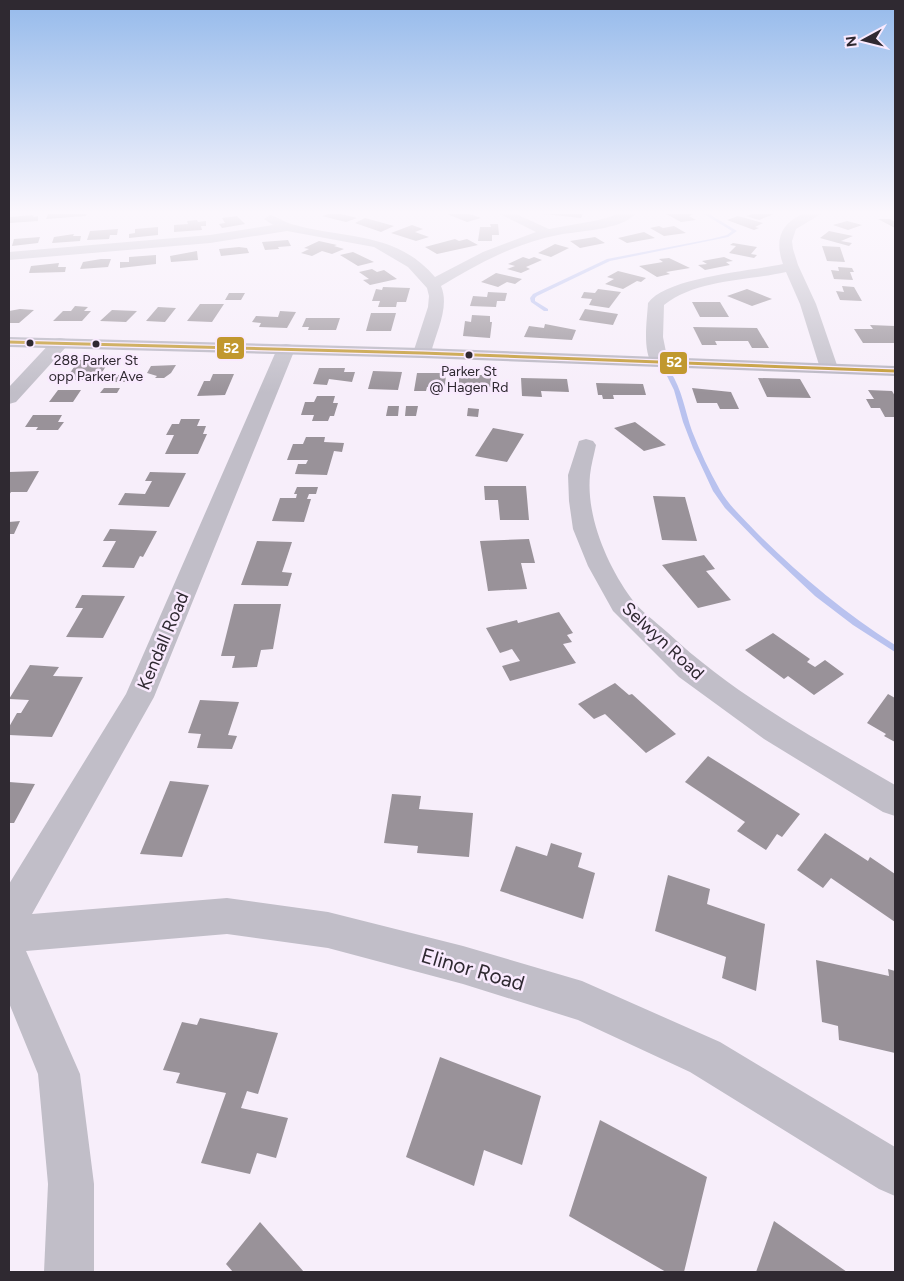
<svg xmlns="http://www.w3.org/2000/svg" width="904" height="1281" font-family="Figtree,sans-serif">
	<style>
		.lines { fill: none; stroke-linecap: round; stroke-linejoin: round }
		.stream { fill: #b9c2ef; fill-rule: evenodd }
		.building { fill: #999299 }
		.street { fill: #c1bec8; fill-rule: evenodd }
		.secondary { fill: #b7b4c0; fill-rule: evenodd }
		.bus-1-casing { stroke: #f9eafe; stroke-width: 5.5 }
		.bus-1 { stroke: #c1982e; stroke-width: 3 }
		.bus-dot { fill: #2f2931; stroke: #f9eafe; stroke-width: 2 }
		.labels { text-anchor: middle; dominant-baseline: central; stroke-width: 5; stroke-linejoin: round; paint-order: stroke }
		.far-bus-label { font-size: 14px; fill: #2f2931; stroke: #f9eafe }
		.street-label { font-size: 18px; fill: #2f2931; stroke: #f9eafe }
		.near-street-label { font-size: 21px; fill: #2f2931; stroke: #f9eafe }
		.line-badge { stroke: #f9eafe; stroke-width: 2 }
		.badge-label { font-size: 14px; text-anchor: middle; font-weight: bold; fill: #fff }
	</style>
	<rect width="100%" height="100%" fill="#f7eefa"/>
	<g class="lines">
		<path class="stream" d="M704 214H709L737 231 728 237 610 261 537 296 535 298V301L548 309V311H544L531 302 530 298 533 294 607 259 711 239 727 235 732 231Z
			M666 371H670C682 389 685 411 692 431 700 451 709 471 720 490 729 506 744 519 757 533 799 575 845 613 895 645V652L853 625 815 596 763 547 725 508 713 491 693 448 683 422 674 390 665 372Z"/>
	</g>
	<path class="building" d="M48 214H87L86 216 46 219Z
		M328 214H342L357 218 346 222 322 216Z
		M447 214H470L481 218 467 222Z
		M543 214H583L581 218Z
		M666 214H694L689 216 696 220 681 222Z
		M752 214H774L759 220 746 216Z
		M34 215 33 217 38 216V221L9 223V217Z
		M237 216 245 224 222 228 219 224 225 223 222 218Z
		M738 216 763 223 755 227 759 228 754 230 727 220Z
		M365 218 394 226 381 232 355 223Z
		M878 219H890L895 222V228Z
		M197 220 198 222 206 221V226H201L202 230 174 232V225L188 224 187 221Z
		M847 221 862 225 848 230 833 225Z
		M490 224H498L499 235H492V241H478L480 227H491Z
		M412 225 423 229 415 232 429 237 416 241 391 233Z
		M659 226 663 228 674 226 686 233 664 236 650 228Z
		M158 227V235L129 238V234L135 233V229Z
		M118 229 117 235H110L109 239 87 240 90 231Z
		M829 231 853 236 841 241 852 243 849 246 820 238Z
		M644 232 655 238 627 243 618 238Z
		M74 234 73 236H81L80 241 52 243 54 237Z
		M40 237 38 243 12 246 14 239Z
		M595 237 605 243 580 248 570 241Z
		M455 239 459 241 467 239 478 245 437 254 425 247Z
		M288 240 291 246 278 247 279 249 265 250 262 242Z
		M319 241 337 245 334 246 344 249 332 254 322 251 312 256 301 253 309 249 304 248Z
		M733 243 757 247 751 254 757 255 754 258 729 253 736 246 730 245Z
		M555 244 569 248 551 257 538 253Z
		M822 246 840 247 845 262 827 261Z
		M239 247 247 248 249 253 221 256 219 249Z
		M197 251 198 260 171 262 170 256Z
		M353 252 374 262 358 266 340 255Z
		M156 255V264L120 268V262H129V257Z
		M523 257 529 259 534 257 542 260 526 267 530 269 521 273 507 269 515 266 508 264Z
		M724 257 733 261 726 262 730 265 705 270 698 265 707 264 702 261Z
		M669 258 690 268 666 272 670 274 657 277 639 266 663 262 659 259Z
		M101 259H111L108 267 80 269 83 262Z
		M59 263 58 267H66L65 272 29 273 31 266Z
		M838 267 852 268 854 272H850L853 280 834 279 831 270 839 271Z
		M372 269 377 272 384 270 397 279 370 285 363 280 369 279 359 272Z
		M618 271 646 278 641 282 637 281 623 289 605 284 614 279 607 277Z
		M496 273 522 279 515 284 507 282 498 287 481 282Z
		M842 286 854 287 862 301 840 300 836 291 844 292Z
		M383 287 410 288 406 302H397L396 307H378L380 301H372L376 289 382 290Z
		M598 289 621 292 609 308 589 305 592 299 581 298 584 292 595 293Z
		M747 289 772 299 752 306 727 296Z
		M488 292 507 293 505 301H497L496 307 470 306 473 296 487 297Z
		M229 293H245L241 300H225Z
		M692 302H720L729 317H700Z
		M200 304H224L212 322 187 321Z
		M75 306 88 307 84 311H91L82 321H53L63 311H71Z
		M158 307 176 308 165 322 146 321Z
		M20 309 34 310 19 323H9V311Z
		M585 309 618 314 613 325 579 320Z
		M112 310 137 311 126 322 100 321Z
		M280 311 296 312 287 328 259 327 261 323 252 322 256 316 278 317Z
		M371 313H396L391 331H366Z
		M472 315 490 316V322H492L490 338 463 336 465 321 471 322Z
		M306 318H340L336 330H308L309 327H302Z
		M545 324 576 330 572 340 524 337 529 326 544 328Z
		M870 325 895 326V343H863L854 329H873Z
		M693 327 757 328 769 348H752L748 341H715L717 345H702Z
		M79 360H110L97 380H65Z
		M176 365 171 373 164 378H155L157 376 147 373 151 366Z
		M319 368H345L344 372H355L352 382 329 379 327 385 313 384Z
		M373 371 402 372 398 390 368 389Z
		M417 373H446L445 387H427L426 391H414Z
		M213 374H234L225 395 197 396 204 381H210Z
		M112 375H132L128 382H107Z
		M459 375H491V387L459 385Z
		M521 378 567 379 569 392 541 391 542 397 522 396Z
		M758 378 800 379 811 398 767 397Z
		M596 383 643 384 646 395H613L614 399H603L602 395H598Z
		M104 388H120L117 393H100Z
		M692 388 731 392 739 409H720L717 403H697Z
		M58 390H81L73 402H49Z
		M868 390 892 391 895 396V417H885L880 408H871L866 399H874Z
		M317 396H335L333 403H338L334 416H330L328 421H312L314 415H301L305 402H314Z
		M388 406H399L398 416H386Z
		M406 406H418L416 416H405Z
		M468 408 479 409 478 417 467 416Z
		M33 415H62L58 422H64L58 430H36L38 427H25Z
		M181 419H200L197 426H206L203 434H207L198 454H165L174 435H166L172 424H179Z
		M635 422 666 445 644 451 614 428Z
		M493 428 524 434 507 462 475 456Z
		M306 437H325L324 442 344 443 342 452 334 451 327 475 295 474 298 464H306L308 460H287L293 444H303Z
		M39 471 27 492H11L9 495V472Z
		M150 472 186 473 169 507 118 505 125 493 145 494 152 481H145Z
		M484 486H526L529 520H500L498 500H485Z
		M297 487H318L316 494H309L307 499H311L304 522 272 521 280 498H296L297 494H294Z
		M653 496 685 497 697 541 662 540Z
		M20 521 14 534H9V522Z
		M110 529 157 531 143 557 140 556 134 568 102 567 116 541H103Z
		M529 539 535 563H521L527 589 488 591 480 541Z
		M257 541 292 542 282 572 292 573 288 586 241 585Z
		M704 555 715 569 706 571 731 600 698 608 662 565Z
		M82 595 125 596 103 638 66 637 83 608H75Z
		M234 604H281L273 649 261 650 257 667 232 668 235 656H221Z
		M559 612 573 633 567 635 572 642 563 644 576 663 510 681 502 666 520 661 512 649 500 653 486 628 517 620 518 623Z
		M773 633 810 659 807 662 815 667 825 660 844 674 814 695 788 676 784 679 745 650Z
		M30 665 59 667 53 676 83 677 52 737 9 735V727L17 713H21L29 700 9 699Z
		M615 683 629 695 632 694 676 734 646 753 605 714 594 719 578 704Z
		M888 694 895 698V742L884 736 886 734 867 723Z
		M200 700 239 702 228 735 237 736 232 749 197 748 201 734 188 733Z
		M708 756 800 814 782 837 777 834 766 850 737 831 745 822 685 782Z
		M170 781 209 785 182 857 140 854Z
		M9 782 35 784 14 823H9Z
		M392 794 421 796 419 809 473 813 469 857 417 853 418 846 384 843Z
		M825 833 868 861 870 857 895 874V922L831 878 823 888 797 870Z
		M551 843 582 853 578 867 595 873 583 919 500 891 516 846 547 856Z
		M668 875 710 889 707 904 765 924 756 991 722 978 726 957 655 931Z
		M816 960 889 976 888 969 895 971V1053L839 1040 838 1026 822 1022Z
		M200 1018 278 1033 258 1094 247 1091 241 1108 288 1118 276 1158 257 1153 250 1174 201 1163 226 1093 176 1083 180 1073 163 1070 182 1022 197 1025Z
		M440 1057 541 1096 522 1165 484 1150 474 1186 406 1157Z
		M600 1120 707 1177 684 1272H666L569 1216Z
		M774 1221 847 1272H756Z
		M260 1222 304 1272H233L226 1264Z"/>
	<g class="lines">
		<path class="street" d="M500 214H516L549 229 599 220 619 214H635C622 230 577 231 558 235 516 243 477 264 441 286 450 307 436 332 431 353L428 357H416L413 353 428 307 429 296 427 288 408 267 374 247 287 231 210 243 9 260V252L210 235 273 225 264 219 270 215C278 217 284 222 291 224 343 239 396 231 435 277L483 252 536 232Z
			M803 214H821L796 229 792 241 793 249 798 265 816 304 838 368 835 372H823L820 368 800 304 786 272C747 281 697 279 664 305L663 337 668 362 665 366H653C642 350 647 321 648 303 666 277 752 271 783 264 775 242 779 224 803 214Z
			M60 338 66 339 69 343 66 347 16 402 9 404V387L54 339Z
			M286 344 292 345 295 349 154 697 32 914 227 898 328 912 463 946 582 981 720 1042 895 1147V1196L879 1189 690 1072 578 1020 463 984 328 948 227 934 26 951 80 1074 94 1184V1272H44L48 1184 38 1074 9 1003V884L126 694 277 349 280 345Z
			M586 439 593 441 596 445C594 455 591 465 590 475 586 516 607 565 631 598 640 611 655 621 667 632 734 695 816 739 895 785V816L883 812 764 739 679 677 613 611 588 566 573 529 569 501 568 475 579 441Z"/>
		<path class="secondary" d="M9 337 422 348 895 366V376L422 358 9 347Z"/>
		<g class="bus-1-casing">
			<path id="bus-1" d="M9 342 422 353 895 371"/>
		</g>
		<use href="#bus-1" class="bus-1"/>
	</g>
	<linearGradient id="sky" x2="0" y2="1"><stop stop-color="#95baeb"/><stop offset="0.54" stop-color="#fbf7fd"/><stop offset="1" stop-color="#fbf7fd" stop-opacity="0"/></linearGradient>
	<rect width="904" height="393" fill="url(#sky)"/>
	<g class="bus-dot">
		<circle cx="30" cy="343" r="4.5"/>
		<circle cx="96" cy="344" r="4.5"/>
		<circle cx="469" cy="355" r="4.5"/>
	</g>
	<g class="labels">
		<g class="far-bus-label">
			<text x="96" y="360">288 Parker St<tspan x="96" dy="16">opp Parker Ave</tspan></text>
			<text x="469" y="371">Parker St<tspan x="469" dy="16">@ Hagen Rd</tspan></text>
		</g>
		<g class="street-label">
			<text transform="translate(163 641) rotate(-67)">Kendall Road</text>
			<text transform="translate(663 641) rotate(43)">Selwyn Road</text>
		</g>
		<g class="near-street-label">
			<text transform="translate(473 969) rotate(16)">Elinor Road</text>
		</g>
	</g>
	<g class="line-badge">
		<rect x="216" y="336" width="29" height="24" rx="5" fill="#c1982e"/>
		<rect x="659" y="351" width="29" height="24" rx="5" fill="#c1982e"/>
	</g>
	<g class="badge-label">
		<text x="231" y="353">52</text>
		<text x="674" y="367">52</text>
	</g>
	<rect width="904" height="1281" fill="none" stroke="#2f2931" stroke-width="20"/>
	<g transform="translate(864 40) rotate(263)" stroke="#f9eafe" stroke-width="4" paint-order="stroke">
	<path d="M0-4L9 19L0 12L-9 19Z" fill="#2f2931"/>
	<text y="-8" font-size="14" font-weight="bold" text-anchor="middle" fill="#2f2931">N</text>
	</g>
</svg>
